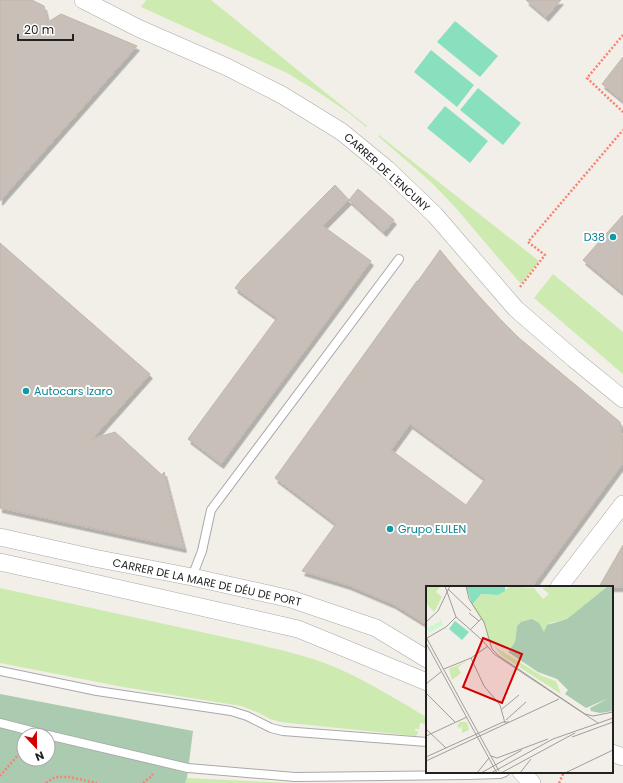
<svg xmlns="http://www.w3.org/2000/svg" width="623" height="783" font-family="Poppins,sans-serif">
	<style>
		.grass { fill: #cdebb0 }
		.cemetery { fill: #aacbaf; fill-rule: evenodd }
		.pitch { fill: #88e0be }
		.building { fill: #c7bfb8; stroke: #c4b6ab; fill-rule: evenodd; filter: url(#shadow) }
		.lines { fill: none; stroke-linecap: round; stroke-linejoin: round }
		.lane-casing { stroke: #a9a9a9; stroke-width: 10 }
		.street-casing { stroke: #a9a9a9; stroke-width: 18 }
		.path { stroke: #fa8072; stroke-width: 2.5; stroke-dasharray: 2 2; stroke-linecap: butt }
		.lane { stroke: #fff; stroke-width: 8 }
		.street { stroke: #fff; stroke-width: 17 }
		.culture-dot { fill: #0f9aa8; stroke: #fff; stroke-width: 1.5 }
		.labels { text-anchor: middle; dominant-baseline: central; stroke-width: 4; stroke-linejoin: round; paint-order: stroke }
		.street-label { font-size: 11px; fill: #222; stroke: #fff }
		.culture-label { font-size: 11px; fill: #0d838f; stroke: #fff; text-anchor: start }
		.inset-road { fill: none; stroke: #9f9d99; stroke-width: 1 }
		.view { fill: #d40000; fill-opacity: 0.15; stroke: #d40000; stroke-width: 2 }
		.inset-edge { fill: none; stroke: #222; stroke-width: 2 }
	</style>
	<defs>
		<filter id="shadow"><feDropShadow dx="2.5" dy="4.5" stdDeviation="0" flood-color="#0004"/></filter>
	</defs>
	<rect width="100%" height="100%" fill="#f2efe9"/>
	<path class="grass" d="M146 0H211L367 126 366 127 349 113 315 90 285 72 141 7Z
		M379 135 539 261 521 284 494 253 455 207 432 183 378 136Z
		M553 274 623 332V374L534 298Z
		M0 588 260 645C289 652 319 659 346 672 373 685 400 701 426 717L425 724 420 723 419 729H415V731H418V733L416 736 280 722 270 719 259 713 241 706 123 687 0 663Z
		M187 778 294 783H185Z"/>
	<path class="cemetery" d="M0 694 193 731 187 778 185 783H0ZM24 735H48V759H24Z"/>
	<path class="pitch" d="M455 21 498 56 480 77 437 42Z
		M431 50 474 85 457 107 414 72Z
		M478 88 521 123 503 145 460 110Z
		M445 106 488 141 470 163 427 128Z"/>
	<path class="building" d="M0 0H32L44 6 48 22 61 14 137 46 0 201Z
		M526 0H561L546 17Z
		M623 57V101L602 84Z
		M335 185 349 200 358 189 394 220 384 232 349 200 323 226 371 261 221 464 188 439 277 318 235 288 242 279Z
		M623 215V293L583 260Z
		M0 243 150 374 92 439 115 432 162 475 164 472 184 548 0 508Z
		M440 250 459 273 479 296 501 320 519 338 620 422 623 443V463L532 587H427V625L393 604 348 585 302 571 336 524 275 478 417 281H418ZM410 424 485 479 466 505 391 450Z
		M623 545V587H599Z"/>
	<g class="lines">
		<g class="lane-casing">
			<path id="lane" d="M192 577 202 551 211 510 399 259
				M0 671 97 691 231 711 247 716 271 728 283 731 427 742
				M0 723 47 735
				M48 735 188 768 295 777 468 775 500 774 505 772"/>
		</g>
		<g class="street-casing">
			<path id="street" d="M83 0 138 28 227 67 282 95 342 132 387 169 435 215 516 309 574 359 623 399
				M0 537 94 558 192 577 291 599 376 628 427 659
				M0 562 68 577 298 629 427 682
				M559 587 623 504
				M612 753 623 757
				M521 772 532 783"/>
		</g>
		<path class="path" d="M623 35 587 78 623 112
			M520 287 545 255 528 242 623 130
			M0 776 24 748
			M46 783 55 777H69L97 783
			M143 783 152 776 153 773
			M559 783 564 772"/>
		<use href="#lane" class="lane"/>
		<use href="#street" class="street"/>
	</g>
	<g class="culture-dot">
		<circle cx="613" cy="237" r="4"/>
		<circle cx="26" cy="391" r="4"/>
		<circle cx="390" cy="529" r="4"/>
	</g>
	<g class="labels">
		<g class="street-label">
			<text transform="translate(387 172) rotate(42)">CARRER DE L'ENCUNY</text>
			<text transform="translate(207 582) rotate(12)">CARRER DE LA MARE DE DÉU DE PORT</text>
		</g>
		<g class="culture-label">
			<text x="605" y="237" text-anchor="end">D38</text>
			<text x="34" y="391">Autocars Izaro</text>
			<text x="398" y="529">Grupo EULEN</text>
		</g>
	</g>
	<g transform="translate(426 586)">
		<rect width="187" height="187" fill="#f2efe9"/>
		<path d="M0 0H15L10 6 16 11 8 26 0 17ZM85 0 108 2 117 13 123 8 116 2 126 0H182L141 33 124 37 118 47 91 40 89 56 84 63 62 54 59 40 46 19 55 8 72 9ZM68 60 116 90 130 95 135 108 76 70ZM41 75 32 81 35 87 26 94 23 83ZM34 136H41L43 144 36 147V139L34 143 31 140Z" fill="#cdebb0"/>
		<path d="M182 0H187V125L174 127 165 125 164 122 183 112 160 122 139 108 142 104 131 93 112 86 82 66 89 56 91 40 95 36 106 33 113 37 118 46 121 39 141 33Z" fill="#aacbaf"/>
		<path d="M13 30 17 39 3 46 1 42 14 36Z" fill="#c8facc"/>
		<path d="M40 0H79V5L72 9 55 8 46 19ZM29 35 43 46 36 54 23 43Z" fill="#88e0be"/>
		<path class="inset-road" d="M19 0 30 31 56 54 68 68 172 137M40 0 43 13 58 36 66 63 73 70 159 128 167 130 187 126M22 3 45 25M43 27 53 35M0 36 12 25 24 0M44 44 56 32M0 51 73 185M1 52 20 41 30 31M0 57 71 187M45 72 58 100 74 119 79 137M18 83 45 72 62 60M0 98 16 85M0 107 29 136M76 123 93 109M80 134 100 116M0 143 20 162M0 150 41 131M146 151 187 136M65 170 71 172 122 153M0 171 77 136H83M0 175 133 113M51 187 63 172M55 187 96 164M65 187 127 153 187 132M75 187 149 147M94 187 105 173M139 187 187 164"/>
		<path class="view" d="M57 52 96 68 76 117 37 101Z"/>
		<rect width="187" height="187" class="inset-edge"/>
	</g>
	<g transform="translate(36 747) rotate(158)"><circle r="19" fill="#ffffff" stroke="#a7a7a7"/>
	<path d="M0-3L7 15L0 10L-7 15Z" fill="#d40000"/>
	<text y="-6" font-size="11" font-weight="bold" text-anchor="middle" fill="#222222">N</text>
	</g>
	<path d="M18 34v6h55v-6" fill="none" stroke="#222222" stroke-width="2"/>
	<text x="24" y="34" font-size="12" fill="#222222" stroke="#ffffff" stroke-width="3" paint-order="stroke">20 m</text>
</svg>
